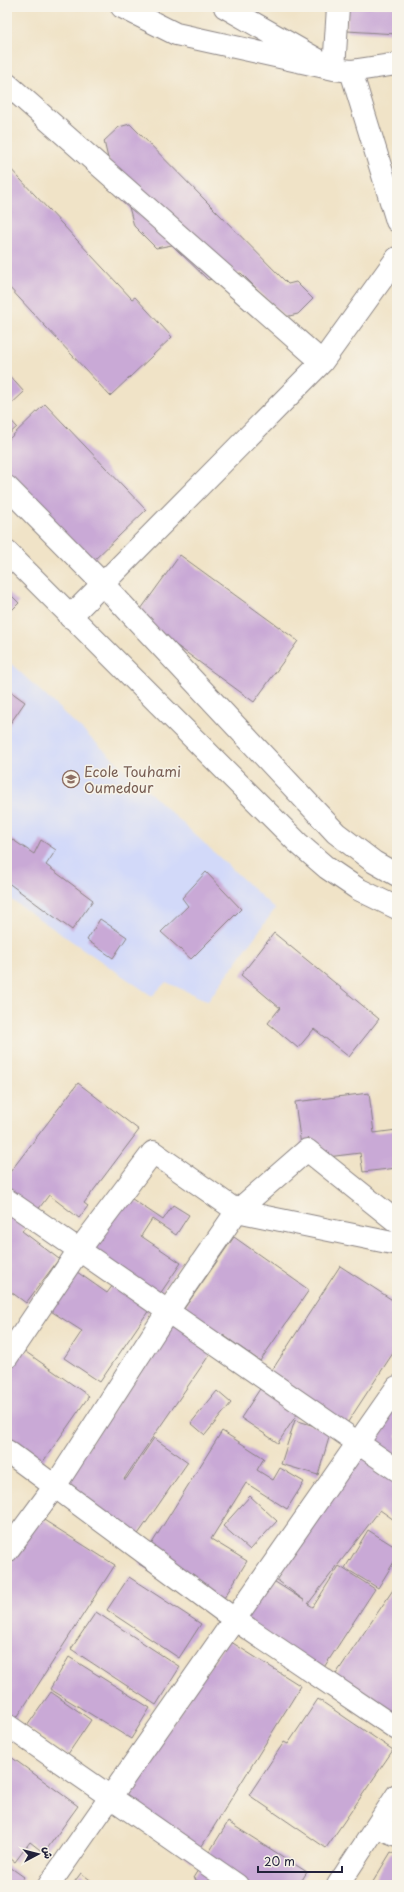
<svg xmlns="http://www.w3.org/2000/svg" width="404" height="1892" font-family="'Playpen Sans','Playpen Sans Arabic',sans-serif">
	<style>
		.built { fill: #d2d9f9 }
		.building { fill: #c9a9d6 }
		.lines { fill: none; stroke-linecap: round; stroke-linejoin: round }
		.minor-casing { stroke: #898281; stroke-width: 24 }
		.tertiary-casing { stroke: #898281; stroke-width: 24 }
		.minor { stroke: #fff; stroke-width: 22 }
		.tertiary { stroke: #fff; stroke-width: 22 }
		.labels { text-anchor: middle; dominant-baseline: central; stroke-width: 3; stroke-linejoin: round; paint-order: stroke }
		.education-label { font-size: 14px; fill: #785e54; stroke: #f7f3e8; text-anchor: start }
	</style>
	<rect width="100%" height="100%" fill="#f7f3e8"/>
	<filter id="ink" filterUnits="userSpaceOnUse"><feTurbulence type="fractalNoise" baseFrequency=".025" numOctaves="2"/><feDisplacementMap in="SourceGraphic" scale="8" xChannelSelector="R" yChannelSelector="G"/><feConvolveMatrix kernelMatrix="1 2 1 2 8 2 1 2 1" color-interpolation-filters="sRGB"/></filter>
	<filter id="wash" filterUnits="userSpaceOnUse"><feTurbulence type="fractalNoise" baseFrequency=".012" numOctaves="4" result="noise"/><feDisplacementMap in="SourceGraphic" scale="16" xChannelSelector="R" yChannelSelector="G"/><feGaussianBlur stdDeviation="0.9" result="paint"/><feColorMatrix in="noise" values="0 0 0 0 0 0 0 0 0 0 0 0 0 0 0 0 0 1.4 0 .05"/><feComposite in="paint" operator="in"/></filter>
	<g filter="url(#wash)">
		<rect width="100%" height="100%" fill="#f0e3c7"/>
		<path class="built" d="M7 660 275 909 208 1001 166 982 152 996 7 897Z"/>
		<g id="blocks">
			<path class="building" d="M348 7H397V34L347 31Z
				M130 124 288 284 296 282 313 299 298 314 285 317 241 273 208 280 172 245 156 248 134 226 129 207 116 193 104 141 119 127Z
				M7 165 132 299 135 297 172 337 110 396 7 285Z
				M7 373 24 392 7 408Z
				M45 404 146 510 92 562 7 474V441Z
				M7 416 17 427 7 436Z
				M180 555 298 641 254 702 136 616Z
				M7 591 19 603 7 615Z
				M7 689 25 702 7 728Z
				M7 836 34 854 41 840 56 850 46 865 93 900 72 930 7 882Z
				M206 872 241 909 191 959 161 932 188 906 182 898Z
				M100 919 127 937 113 958 87 940Z
				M274 933 379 1019 349 1057 314 1029 298 1048 268 1023 280 1008 241 975Z
				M78 1083 139 1130 84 1203 88 1206 79 1218 49 1195 22 1231 59 1259 26 1303 7 1289V1176Z
				M369 1093 374 1133 397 1130V1168L363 1172 360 1153 303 1160 295 1102Z
				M119 1190 163 1220 173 1205 189 1215 176 1235 152 1219 141 1236 181 1263 100 1382 64 1358 82 1331 43 1306 70 1267 107 1293 116 1281 76 1254Z
				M234 1237 309 1290 260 1361 223 1335 124 1479H126L154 1438 188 1462 132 1543 57 1491Z
				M340 1266 397 1303V1347L342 1431 303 1405 278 1443 241 1418Z
				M13 1343 89 1396 33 1476 7 1458V1352Z
				M217 1391 231 1403 205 1435 191 1423Z
				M397 1399V1464L367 1442Z
				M295 1420 331 1431 318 1475 281 1464Z
				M222 1431 264 1458 257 1470 273 1480 280 1468 304 1482 287 1509 246 1483 211 1539 247 1561 221 1603 176 1587 139 1564Z
				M364 1454 397 1480V1522L380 1510 308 1604 313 1607 339 1566 375 1589 319 1675 241 1623 269 1578 305 1601 272 1576Z
				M250 1496 277 1521 250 1550 223 1526Z
				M36 1515 115 1565 9 1730 7 1729V1561Z
				M368 1530 397 1548V1557L378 1588 345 1568Z
				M129 1577 201 1624 179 1658 107 1610Z
				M397 1584V1724L332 1680Z
				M96 1612 180 1667 156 1705 71 1649Z
				M228 1640 301 1686 192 1862 120 1801Z
				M69 1657 150 1708 131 1739 50 1689Z
				M51 1692 91 1720 68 1754 27 1726Z
				M318 1699 393 1750 326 1848 249 1795 284 1742 288 1744Z
				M7 1754 78 1806 44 1853 30 1842 15 1862 7 1856Z
				M228 1822 307 1872 299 1885H204L193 1878Z
				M391 1852 397 1855V1881L394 1885H371Z
				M7 1865 24 1877 18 1885H7Z
				M81 1873 97 1885H72Z"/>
		</g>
	</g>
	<g filter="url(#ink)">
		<use href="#blocks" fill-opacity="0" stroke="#898281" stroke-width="1"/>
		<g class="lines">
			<g class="minor-casing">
				<path id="minor" d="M122 7 176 34 334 69 351 71 397 64
					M225 7 334 69 338 7
					M351 71 397 221
					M7 84 322 362
					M70 617 322 362 397 258
					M7 1200 397 1470
					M7 1357 79 1250 153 1152 237 1211 397 1244
					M7 1451 234 1619 397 1729
					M7 1551 55 1486 168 1311 237 1211 307 1150 397 1222
					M7 1725 237 1885
					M377 1827 397 1835
					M49 1885 397 1387
					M338 1885 397 1795"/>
			</g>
			<g class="tertiary-casing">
				<path id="tertiary" d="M7 487 103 584 336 833 374 862 397 875
					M7 552 298 843 327 868 358 889 397 908"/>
			</g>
			<use href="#minor" class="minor"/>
			<use href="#tertiary" class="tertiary"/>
		</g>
	</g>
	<defs>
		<g id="school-ring" transform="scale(0.9)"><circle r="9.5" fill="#f7f3e8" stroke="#8d6e63" stroke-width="1.5"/><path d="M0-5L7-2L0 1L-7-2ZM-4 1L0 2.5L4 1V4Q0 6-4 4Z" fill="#8d6e63"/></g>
	</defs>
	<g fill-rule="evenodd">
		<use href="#school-ring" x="71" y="779"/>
	</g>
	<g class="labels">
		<g class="education-label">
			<text x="84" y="771">Ecole Touhami<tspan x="84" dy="16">Oumedour</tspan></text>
		</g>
	</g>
	<rect width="404" height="1892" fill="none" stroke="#f7f3e8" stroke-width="24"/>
	<g transform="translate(38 1854) rotate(83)" stroke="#f7f3e8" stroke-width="3" paint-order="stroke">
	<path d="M0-3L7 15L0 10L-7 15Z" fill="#22223b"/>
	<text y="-6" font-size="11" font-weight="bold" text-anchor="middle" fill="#22223b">ش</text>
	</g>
	<path d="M258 1866v6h84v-6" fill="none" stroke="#22223b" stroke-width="2"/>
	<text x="264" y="1866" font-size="12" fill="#22223b" stroke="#f7f3e8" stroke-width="3" paint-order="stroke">20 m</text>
</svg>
